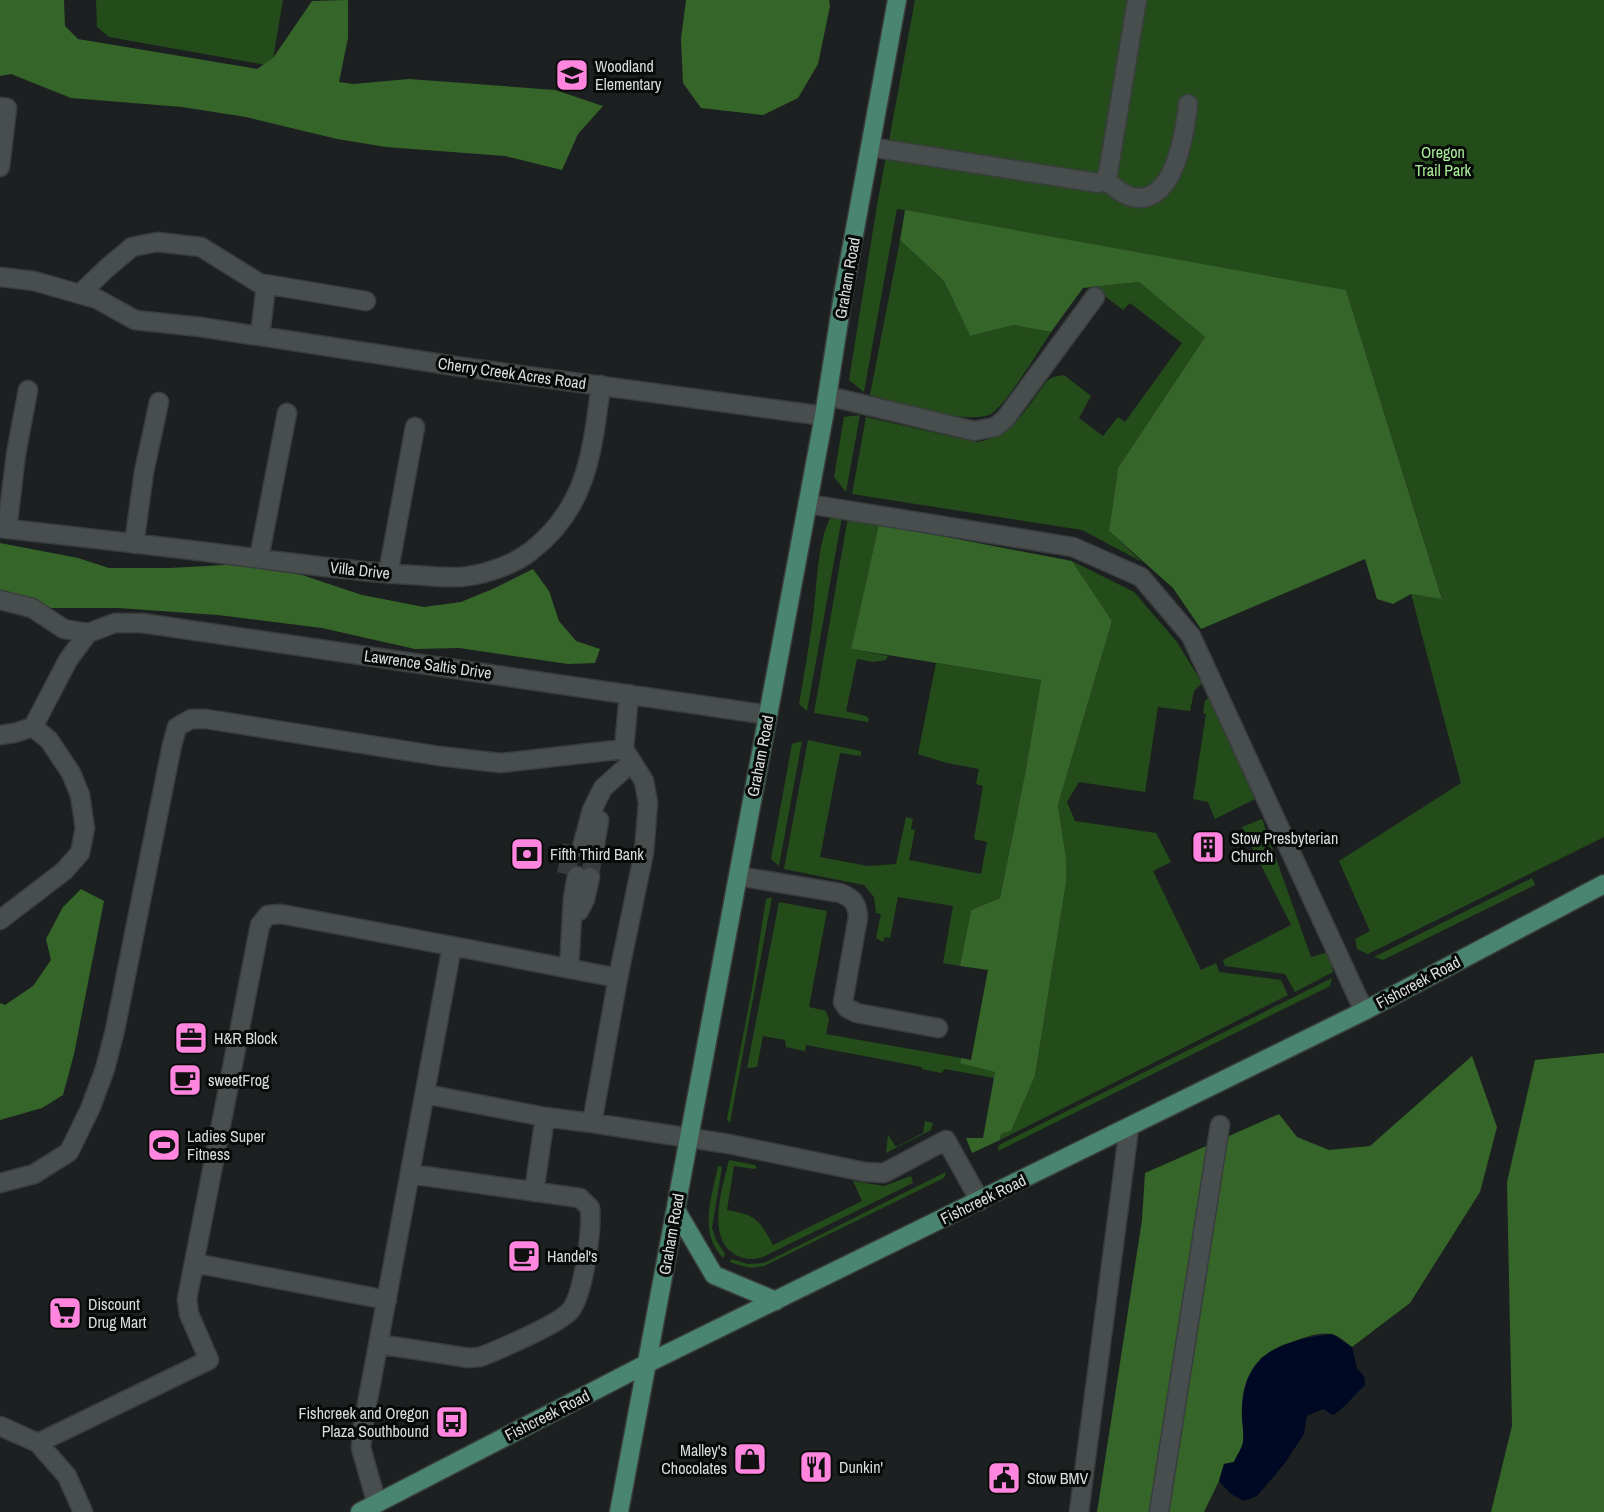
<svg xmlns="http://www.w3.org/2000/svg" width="1604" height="1512" font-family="'Archivo Narrow',sans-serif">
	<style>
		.green { fill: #244c1a }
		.forest { fill: #36652a }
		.water { fill: #000923 }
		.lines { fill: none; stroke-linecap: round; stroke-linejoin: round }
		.minor-tunnel { stroke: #383c3c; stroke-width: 18; stroke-dasharray: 18 9; stroke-linecap: butt }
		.minor-casing { stroke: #3a3d3d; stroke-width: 21 }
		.major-casing { stroke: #3a3d3d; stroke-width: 21 }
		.minor { stroke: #484d4d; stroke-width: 18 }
		.major { stroke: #4a8572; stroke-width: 18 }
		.labels { text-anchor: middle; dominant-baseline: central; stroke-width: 6; stroke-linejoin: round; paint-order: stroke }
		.poi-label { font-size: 16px; fill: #dadddd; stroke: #080a0a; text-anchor: start }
		.park-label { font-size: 16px; fill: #ae9; stroke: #080a0a }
		.street-label { font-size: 16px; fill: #dadddd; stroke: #080a0a }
	</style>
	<rect width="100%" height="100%" fill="#1c2020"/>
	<path class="green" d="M96 0H283L273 59 266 65 109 37 97 27Z
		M915 0H1604V837L1368 954 1357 949 1355 939 1370 931 1339 861 1461 783 1411 594 1442 598 1346 290 897 209 864 392 849 380 877 205Z
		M900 240 944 281 970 336 1014 325 1051 332C1040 349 1005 406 991 414 967 426 897 402 870 395Z
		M1139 282 1205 337 1118 468 1109 531 1142 562 1082 530 852 494 866 417 976 442C1011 438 1027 408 1046 382L1053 377 1064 375 1091 396 1079 418 1103 436 1118 417 1125 422 1182 343 1130 303 1123 310 1093 287Z
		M860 415 846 492 834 477 844 417Z
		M831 517H842L807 711 799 704C804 675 809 646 813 617 817 589 817 540 831 517Z
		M848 517 879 524 851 649 888 656 886 660 873 662 857 659 846 711 866 716 869 719 868 722 814 713Z
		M1072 561 1134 592 1177 642 1202 683 1194 691 1190 711 1158 707 1145 792 1079 782 1067 802 1075 821 1156 833 1171 862 1153 871 1201 970 1216 963 1219 972 1281 980 1288 995 1000 1140 1001 1134 1011 1131 1035 1076 1066 883V858L1058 805 1112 621Z
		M936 663 1041 680 1026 769 1000 898 971 910 960 966 943 963 953 906 898 897 890 938 885 937 883 942 876 938 881 914 876 913 874 897 864 885 784 869 808 740 861 751V756L840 753 820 857 868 866 896 864 906 817 913 819 911 829 915 830 909 860 981 874 987 842 974 839 983 786 976 784 979 769 947 763 918 754Z
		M1209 697 1255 799 1215 819 1208 802 1193 799 1206 714 1203 713 1205 701Z
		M802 741 779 866 771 859 792 744Z
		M1262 819 1311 957 1325 953 1330 957 1333 972 1295 992 1285 974 1225 966 1223 960 1291 925 1242 827Z
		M1532 878 1535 885 1383 960 1374 957Z
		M772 897 730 1123 727 1119 752 989 766 899Z
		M779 902 827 911 809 1007 826 1011 829 1020 826 1034 961 1058 960 1062 1011 1074 995 1072 994 1078 945 1069 941 1073 922 1069V1067L806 1045 805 1051 786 1047 785 1040 763 1036 757 1067 747 1068Z
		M1332 978 1330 986 998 1151 999 1145Z
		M925 1121 933 1123 931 1130 886 1153 888 1135 896 1147 923 1133Z
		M729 1160 755 1165 757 1168 754 1169 734 1166 727 1210C757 1215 759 1220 773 1245L862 1201 853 1181 884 1186 911 1176 913 1183 765 1256C755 1260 747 1260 738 1256 704 1240 723 1187 729 1160Z
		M718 1166 722 1167 712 1228 716 1240 725 1254 723 1258C698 1232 712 1197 718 1166Z
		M946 1172 944 1178 764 1266 750 1268 729 1262 732 1259 748 1264 764 1263Z"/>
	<path class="forest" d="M0 0H64L65 26 78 39 257 69 273 58 312 1 348 0V38L339 82 353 84 409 79 555 90 603 106 578 134 562 170 505 156 386 147 337 139 246 117 182 107 71 98 11 74 0 76Z
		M686 0H829L830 6 818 64 798 98 763 115 701 108 683 83 681 39Z
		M905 210 1346 290 1442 599 1411 594 1393 604 1377 599 1365 559 1201 629 1173 588 1109 531 1118 468 1205 337 1139 282 1083 288 1051 332 1014 325 970 336 944 281 900 240Z
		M879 524 1072 561 1112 621 1058 805 1066 858V883L1035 1076 1011 1131 1001 1134 1000 1140 972 1153 966 1138H983L995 1072 960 1063 961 1058 971 1060 988 970 960 966 971 910 1000 898 1026 769 1041 680 851 649Z
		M0 543 78 558 109 568H170L243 564 302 575 362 595 424 607 461 602 495 588 533 569 549 591 559 621 576 641 600 649 595 663 568 664 459 648 415 649 322 628 218 615 118 608H47L0 596Z
		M81 889 104 901 74 1054 63 1095 42 1108 0 1120V1003L5 1005 33 986 51 960 46 939 63 907Z
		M1604 1053V1512H1491L1512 1426 1507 1182 1535 1060Z
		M1472 1056 1497 1127 1480 1192 1410 1303 1352 1347C1346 1343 1340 1336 1332 1334 1312 1330 1278 1348 1261 1358L1242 1406 1244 1442 1234 1462 1224 1464 1219 1481 1204 1512H1097L1142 1220 1145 1173 1279 1114 1297 1137 1329 1150 1370 1146Z"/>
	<path class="water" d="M1332 1334 1352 1347 1357 1368 1364 1376 1365 1385C1355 1394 1344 1409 1333 1415L1323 1409 1307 1416 1304 1434 1285 1463 1257 1496 1244 1501 1231 1494 1219 1481 1224 1464 1234 1462C1237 1455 1243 1447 1243 1441 1244 1430 1241 1419 1242 1408 1244 1352 1283 1340 1332 1334Z"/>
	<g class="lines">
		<path class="minor-tunnel" d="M566 874 572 845
			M590 877 594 851"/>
		<g class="minor-casing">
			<path id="minor" d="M0 107 7 108 0 167
				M870 147 1098 183 1105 180C1113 186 1123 195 1132 197 1175 207 1185 131 1188 104
				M1105 180 1108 173 1137 0
				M0 277 34 281 97 299 135 320 200 327 462 367 824 416
				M80 294 107 268 132 247 157 242 201 247 259 283 366 301
				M260 336 266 285
				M828 396 974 431 995 427 1005 419 1095 297
				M808 504 1073 547 1141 577 1191 636 1364 1011
				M0 528C95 539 189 549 284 562 327 567 370 573 414 575 432 576 451 579 469 576 489 573 515 564 531 551 588 507 592 451 601 385
				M7 529 16 454 28 390
				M134 544 144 472 159 402
				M259 558 287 413
				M388 574 415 427
				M0 600 32 608 64 629 88 633 115 623H142L768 715
				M0 735 14 733 33 727 68 660 88 633
				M582 847 592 810 603 788 632 762
				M594 851 599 820
				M738 876 840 893C853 898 857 903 858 917L843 1002 847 1008 857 1013 938 1028
				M579 911 585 899 590 877
				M0 920 64 871 80 853 85 828 80 795 71 773 49 740 33 727
				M569 969 573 898 577 876
				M618 978 644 852 648 803 644 781 624 749 629 694
				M425 1094 545 1117 592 1123
				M0 1183 34 1174 69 1152 90 1109 105 1069 115 1030 172 745 177 727 191 719H206L439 756 501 763 624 749
				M534 1192 545 1117
				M194 1263 387 1300
				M378 1344 469 1358 480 1357C498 1350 559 1324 570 1311 584 1294 592 1229 590 1208L580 1198 410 1174
				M0 1426 38 1443 67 1476 83 1512
				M38 1443 209 1360 189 1314 187 1299 260 925 268 915 281 914 452 946
				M377 1504 361 1448 363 1426 452 946 618 978 592 1123 729 1144 865 1172 884 1173 946 1140 980 1201
				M1079 1512 1129 1128
				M1159 1512 1220 1125"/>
		</g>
		<g class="major-casing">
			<path id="major" d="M676 1210 714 1275 776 1301
				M360 1512 648 1363 1364 1011 1604 884
				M619 1512 824 416 844 289 897 0"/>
		</g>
		<use href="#minor" class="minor"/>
		<use href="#major" class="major"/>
	</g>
	<defs>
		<g id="school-square" transform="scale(1.725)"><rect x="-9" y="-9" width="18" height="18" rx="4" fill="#ff85de" stroke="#080a0a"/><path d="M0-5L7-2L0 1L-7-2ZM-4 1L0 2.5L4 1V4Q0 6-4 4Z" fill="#111"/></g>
		<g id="building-square" transform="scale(1.725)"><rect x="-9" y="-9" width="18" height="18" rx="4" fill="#ff85de" stroke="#080a0a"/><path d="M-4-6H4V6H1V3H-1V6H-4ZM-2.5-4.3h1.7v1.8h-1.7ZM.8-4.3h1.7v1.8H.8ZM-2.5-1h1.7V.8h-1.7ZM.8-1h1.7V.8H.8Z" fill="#111"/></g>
		<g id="bank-square" transform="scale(1.725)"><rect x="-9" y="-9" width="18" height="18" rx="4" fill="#ff85de" stroke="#080a0a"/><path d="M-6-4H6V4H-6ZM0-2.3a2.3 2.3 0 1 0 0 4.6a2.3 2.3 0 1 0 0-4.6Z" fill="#111"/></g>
		<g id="office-square" transform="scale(1.725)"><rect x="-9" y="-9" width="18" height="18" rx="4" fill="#ff85de" stroke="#080a0a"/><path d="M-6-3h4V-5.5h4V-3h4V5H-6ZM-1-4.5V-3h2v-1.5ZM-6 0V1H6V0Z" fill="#111"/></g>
		<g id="cafe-square" transform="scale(1.725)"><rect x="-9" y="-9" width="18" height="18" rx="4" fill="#ff85de" stroke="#080a0a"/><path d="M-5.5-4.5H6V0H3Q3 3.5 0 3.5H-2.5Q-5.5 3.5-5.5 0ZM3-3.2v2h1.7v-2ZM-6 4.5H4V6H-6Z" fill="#111"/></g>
		<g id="stadium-square" transform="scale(1.725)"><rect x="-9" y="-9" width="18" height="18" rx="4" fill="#ff85de" stroke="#080a0a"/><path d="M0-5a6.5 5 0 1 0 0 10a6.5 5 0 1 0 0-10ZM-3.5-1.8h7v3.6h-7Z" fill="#111"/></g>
		<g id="supermarket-square" transform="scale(1.725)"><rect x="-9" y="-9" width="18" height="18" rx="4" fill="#ff85de" stroke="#080a0a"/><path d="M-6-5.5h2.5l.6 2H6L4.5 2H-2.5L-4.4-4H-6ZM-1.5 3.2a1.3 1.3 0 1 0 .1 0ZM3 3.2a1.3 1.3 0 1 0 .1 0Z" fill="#111"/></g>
		<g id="bus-square" transform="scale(1.725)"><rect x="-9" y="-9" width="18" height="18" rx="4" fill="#ff85de" stroke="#080a0a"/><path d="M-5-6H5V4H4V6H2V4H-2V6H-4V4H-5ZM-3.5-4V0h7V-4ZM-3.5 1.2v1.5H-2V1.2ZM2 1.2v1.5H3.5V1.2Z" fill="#111"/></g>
		<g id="shop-square" transform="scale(1.725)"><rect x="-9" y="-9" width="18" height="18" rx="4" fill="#ff85de" stroke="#080a0a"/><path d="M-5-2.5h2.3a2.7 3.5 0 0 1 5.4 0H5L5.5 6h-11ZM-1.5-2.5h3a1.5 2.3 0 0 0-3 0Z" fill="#111"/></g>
		<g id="restaurant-square" transform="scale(1.725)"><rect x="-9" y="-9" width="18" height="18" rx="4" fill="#ff85de" stroke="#080a0a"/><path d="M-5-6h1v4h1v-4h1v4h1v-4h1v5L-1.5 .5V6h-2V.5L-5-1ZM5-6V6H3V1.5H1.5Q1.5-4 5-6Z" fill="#111"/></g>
		<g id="civic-square" transform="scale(1.725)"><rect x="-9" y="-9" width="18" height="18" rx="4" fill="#ff85de" stroke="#080a0a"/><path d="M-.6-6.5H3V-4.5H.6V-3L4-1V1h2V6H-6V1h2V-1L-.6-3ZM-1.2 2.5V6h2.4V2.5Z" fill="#111"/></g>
	</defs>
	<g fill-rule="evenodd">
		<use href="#school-square" x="572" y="75"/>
		<use href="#building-square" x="1208" y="847"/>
		<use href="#bank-square" x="527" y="854"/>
		<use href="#office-square" x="191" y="1038"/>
		<use href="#cafe-square" x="185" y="1080"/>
		<use href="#stadium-square" x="164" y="1145"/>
		<use href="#cafe-square" x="524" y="1256"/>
		<use href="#supermarket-square" x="65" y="1313"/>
		<use href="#bus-square" x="452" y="1422"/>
		<use href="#shop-square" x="750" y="1459"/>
		<use href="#restaurant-square" x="816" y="1467"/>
		<use href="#civic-square" x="1004" y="1478"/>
	</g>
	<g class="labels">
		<g class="poi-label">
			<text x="595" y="66">Woodland<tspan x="595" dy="18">Elementary</tspan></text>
			<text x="1231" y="838">Stow Presbyterian<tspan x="1231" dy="18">Church</tspan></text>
			<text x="550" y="854">Fifth Third Bank</text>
			<text x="214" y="1038">H&amp;R Block</text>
			<text x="208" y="1080">sweetFrog</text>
			<text x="187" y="1136">Ladies Super<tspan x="187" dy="18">Fitness</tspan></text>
			<text x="547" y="1256">Handel's</text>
			<text x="88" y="1304">Discount<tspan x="88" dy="18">Drug Mart</tspan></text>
			<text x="429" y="1413" text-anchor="end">Fishcreek and Oregon<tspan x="429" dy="18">Plaza Southbound</tspan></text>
			<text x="727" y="1450" text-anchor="end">Malley's<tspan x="727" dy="18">Chocolates</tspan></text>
			<text x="839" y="1467">Dunkin'</text>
			<text x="1027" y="1478">Stow BMV</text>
		</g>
		<g class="park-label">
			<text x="1443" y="152">Oregon<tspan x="1443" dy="18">Trail Park</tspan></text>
		</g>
		<g class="street-label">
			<text transform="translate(847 278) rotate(-80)">Graham Road</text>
			<text transform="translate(512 373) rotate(8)">Cherry Creek Acres Road</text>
			<text transform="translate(360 570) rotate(6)">Villa Drive</text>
			<text transform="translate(428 664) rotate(8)">Lawrence Saltis Drive</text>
			<text transform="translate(760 756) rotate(-79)">Graham Road</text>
			<text transform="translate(1418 982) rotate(-28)">Fishcreek Road</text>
			<text transform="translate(983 1199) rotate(-26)">Fishcreek Road</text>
			<text transform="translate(671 1234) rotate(-80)">Graham Road</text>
			<text transform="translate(547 1415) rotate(-27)">Fishcreek Road</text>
		</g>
	</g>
</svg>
